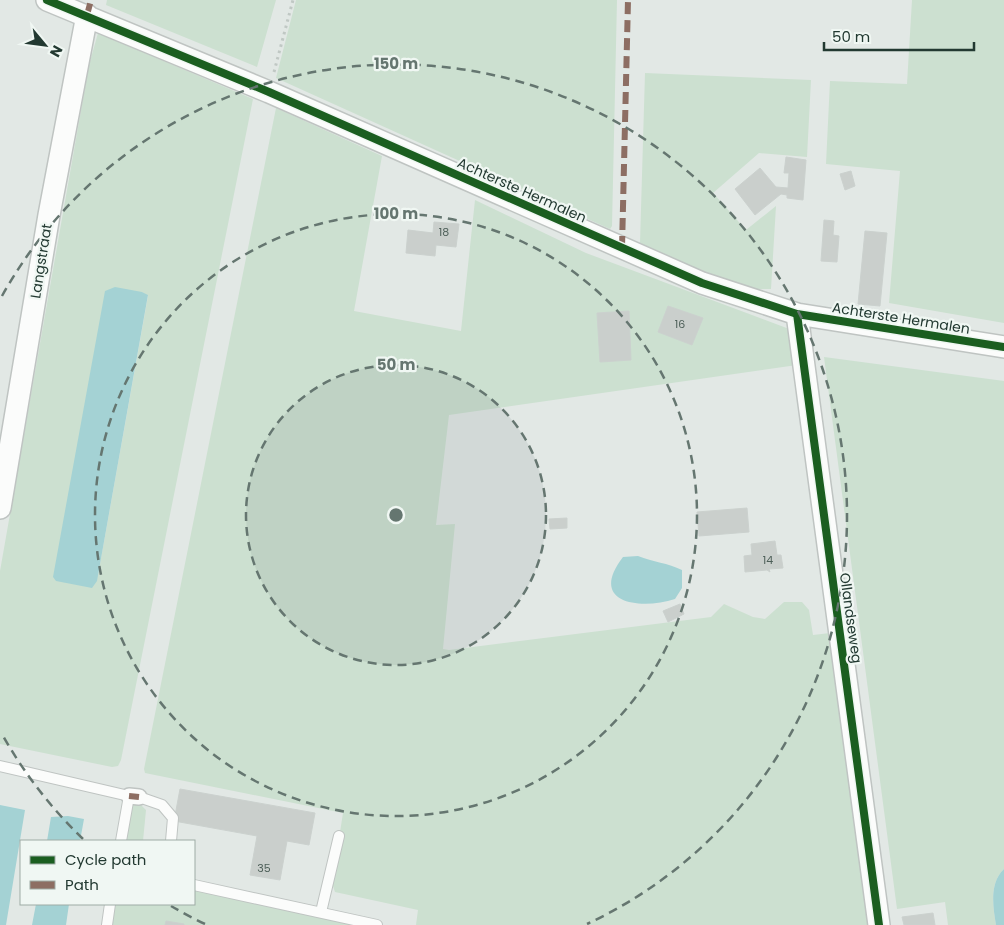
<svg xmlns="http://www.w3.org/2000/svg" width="1004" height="925" font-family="Poppins,sans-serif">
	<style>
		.green { fill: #cce0d0; fill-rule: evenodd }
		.water { fill: #a4d2d4 }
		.building { fill: #cacfcc; stroke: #cbd1ce }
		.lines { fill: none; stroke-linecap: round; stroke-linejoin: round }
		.service-casing { stroke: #bfc4c2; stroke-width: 12 }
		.pedestrian-casing { stroke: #bfc4c2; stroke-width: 18 }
		.minor-casing { stroke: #bfc4c2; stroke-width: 24 }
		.path { stroke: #c0c8c4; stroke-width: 3; stroke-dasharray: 2.5 4; stroke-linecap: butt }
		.service { stroke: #fbfcfb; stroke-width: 10 }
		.pedestrian { stroke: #fbfcfb; stroke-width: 15 }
		.minor { stroke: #fbfcfb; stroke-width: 21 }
		.quiet { stroke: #8d6e63; stroke-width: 6; stroke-dasharray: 12 6; stroke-linecap: butt }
		.cycleway-casing { stroke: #f0f7f3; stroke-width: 11 }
		.cycleway { stroke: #1b5e20; stroke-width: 8 }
		.ring { fill: none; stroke: #657670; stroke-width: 2.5; stroke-dasharray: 9 6 }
		.labels { text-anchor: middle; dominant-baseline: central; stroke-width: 4.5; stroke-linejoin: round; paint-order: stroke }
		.number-label { font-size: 11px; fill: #4d5f58 }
		.street-label { font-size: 14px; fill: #223931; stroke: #f0f7f3 }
		.centre { fill: #657670; stroke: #f0f7f3; stroke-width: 2.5 }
		.ring-label { font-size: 15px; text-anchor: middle; font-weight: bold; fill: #657670; stroke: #f0f7f3; stroke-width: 4.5; stroke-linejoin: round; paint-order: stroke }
	</style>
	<rect width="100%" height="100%" fill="#e2e8e5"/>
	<path class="green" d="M107 0H276L257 67 106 5Z
		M296 0H617L612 226 610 229 276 78Z
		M912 0H1004V323L889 303 900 171 826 164 830 81 907 84Z
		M98 33 253 99 121 760 118 766 112 767 0 744V571L89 65ZM142 292 148 296 97 581Z
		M645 73 811 80 807 157 759 153 713 193 746 230 776 206 771 289H745L695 271 640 243Z
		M276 108 382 156 354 311 461 331 475 200 586 253 792 330 797 365 449 415 436 525 455 524 443 649 449 650 711 617 724 604 753 617 765 619 784 602H802L809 610 813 635 830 633 868 925H416L418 910 335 892 332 883 343 813 145 773 144 769Z
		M824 357 1004 381V869C989 883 993 907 996 925H948L945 902 897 909Z
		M124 795 133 797 146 810 143 841H116Z
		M194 886 380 925H102L105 904H194Z"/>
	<path class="water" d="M115 287 142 292 148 295 97 581 92 588 56 581 53 577 105 291Z
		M638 556C653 562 668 563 682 570V588L675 599C641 610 587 604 623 557Z
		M0 805 25 810 6 925H0Z
		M68 816 84 819 80 841H47L51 817Z
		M1004 869V925H996C993 907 989 883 1004 869Z
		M36 904H69L66 925H32Z"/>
	<path class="building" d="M786 157 806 160 803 200 787 198V195L781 194 755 215 735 189 760 168 776 187 788 188 789 173H784Z
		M851 171 855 186 845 190 840 174Z
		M824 220 834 221 833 235 839 236 837 262 821 261Z
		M434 222 459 224 456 247 436 245 435 256 406 253 408 230 433 233Z
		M865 231 887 233 880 306 858 304Z
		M668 306 703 318 692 345 658 332Z
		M629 311 631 360 600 362 597 313Z
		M747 508 749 532 699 536 697 512Z
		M567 518V528L550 529 549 519Z
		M775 541 777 555H781L783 568 769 569 770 572 767 570 745 572 744 556 752 555 751 544Z
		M680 604 684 614 668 622 663 611Z
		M180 789 315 813 309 845 287 841 280 880 250 875 257 836 174 821Z
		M933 913 935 925H904L902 917Z
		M166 921 184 924V925H165Z"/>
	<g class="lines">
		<g class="service-casing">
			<path id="service" d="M0 766 129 796 121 841
				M139 797 162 805 173 818 171 841
				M194 885 377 925
				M321 912 339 836
				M107 925 110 904"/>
		</g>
		<g class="pedestrian-casing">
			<path id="pedestrian" d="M129 796 139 797"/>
		</g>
		<g class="minor-casing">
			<path id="minor" d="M47 0 269 92 702 283 797 314 1004 347
				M797 314 879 925
				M0 508 49 215 87 15"/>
		</g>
		<path class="path" d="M274 72 293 0"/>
		<use href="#service" class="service"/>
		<use href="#pedestrian" class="pedestrian"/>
		<use href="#minor" class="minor"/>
		<path class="quiet" d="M87 15 91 0
			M622 248 628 0
			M129 796 139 797"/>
		<g class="cycleway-casing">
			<path id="cycleway" d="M47 0 269 92 702 283 797 314 1004 347
				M797 314 879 925"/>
		</g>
		<use href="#cycleway" class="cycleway"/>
	</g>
	<circle cx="396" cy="515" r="150" fill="#657670" fill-opacity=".12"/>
	<g class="ring">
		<circle cx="396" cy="515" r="150"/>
		<circle cx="396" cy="515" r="301"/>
		<path d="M205 924A451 451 0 0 1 171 906M83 839A451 451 0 0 1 2 734M2 296A451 451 0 1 1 587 924"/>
	</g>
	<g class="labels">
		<g class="number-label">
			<text x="444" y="232">18</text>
			<text x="680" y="324">16</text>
			<text x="768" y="560">14</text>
			<text x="264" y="868">35</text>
		</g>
		<g class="street-label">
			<text transform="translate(522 190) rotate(24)">Achterste Hermalen</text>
			<text transform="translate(41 261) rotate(-81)">Langstraat</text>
			<text transform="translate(901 318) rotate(9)">Achterste Hermalen</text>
			<text transform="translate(851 618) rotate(82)">Ollandseweg</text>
		</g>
	</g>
	<circle cx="396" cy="515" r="8" class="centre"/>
	<g class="ring-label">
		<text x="396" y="69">150 m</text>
		<text x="396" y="219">100 m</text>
		<text x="396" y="370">50 m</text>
	</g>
	<rect x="20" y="840" width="175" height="65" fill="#f0f7f3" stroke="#9eaba5"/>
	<rect x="30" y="856" width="25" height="8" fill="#1b5e20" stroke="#9eaba5"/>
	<text x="65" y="865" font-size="15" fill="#223931">Cycle path</text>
	<rect x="30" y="881" width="25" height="8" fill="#8d6e63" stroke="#9eaba5"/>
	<text x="65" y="890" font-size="15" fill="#223931">Path</text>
	<g transform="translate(45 45) rotate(119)" stroke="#f0f7f3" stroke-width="4" paint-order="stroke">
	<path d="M0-4L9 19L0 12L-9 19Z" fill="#223931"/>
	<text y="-8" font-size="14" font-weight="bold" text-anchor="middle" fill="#223931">N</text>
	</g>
	<path d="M824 42v8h150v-8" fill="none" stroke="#223931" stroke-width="2.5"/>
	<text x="832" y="42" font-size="15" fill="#223931" stroke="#f0f7f3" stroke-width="4" paint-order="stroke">50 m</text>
</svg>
